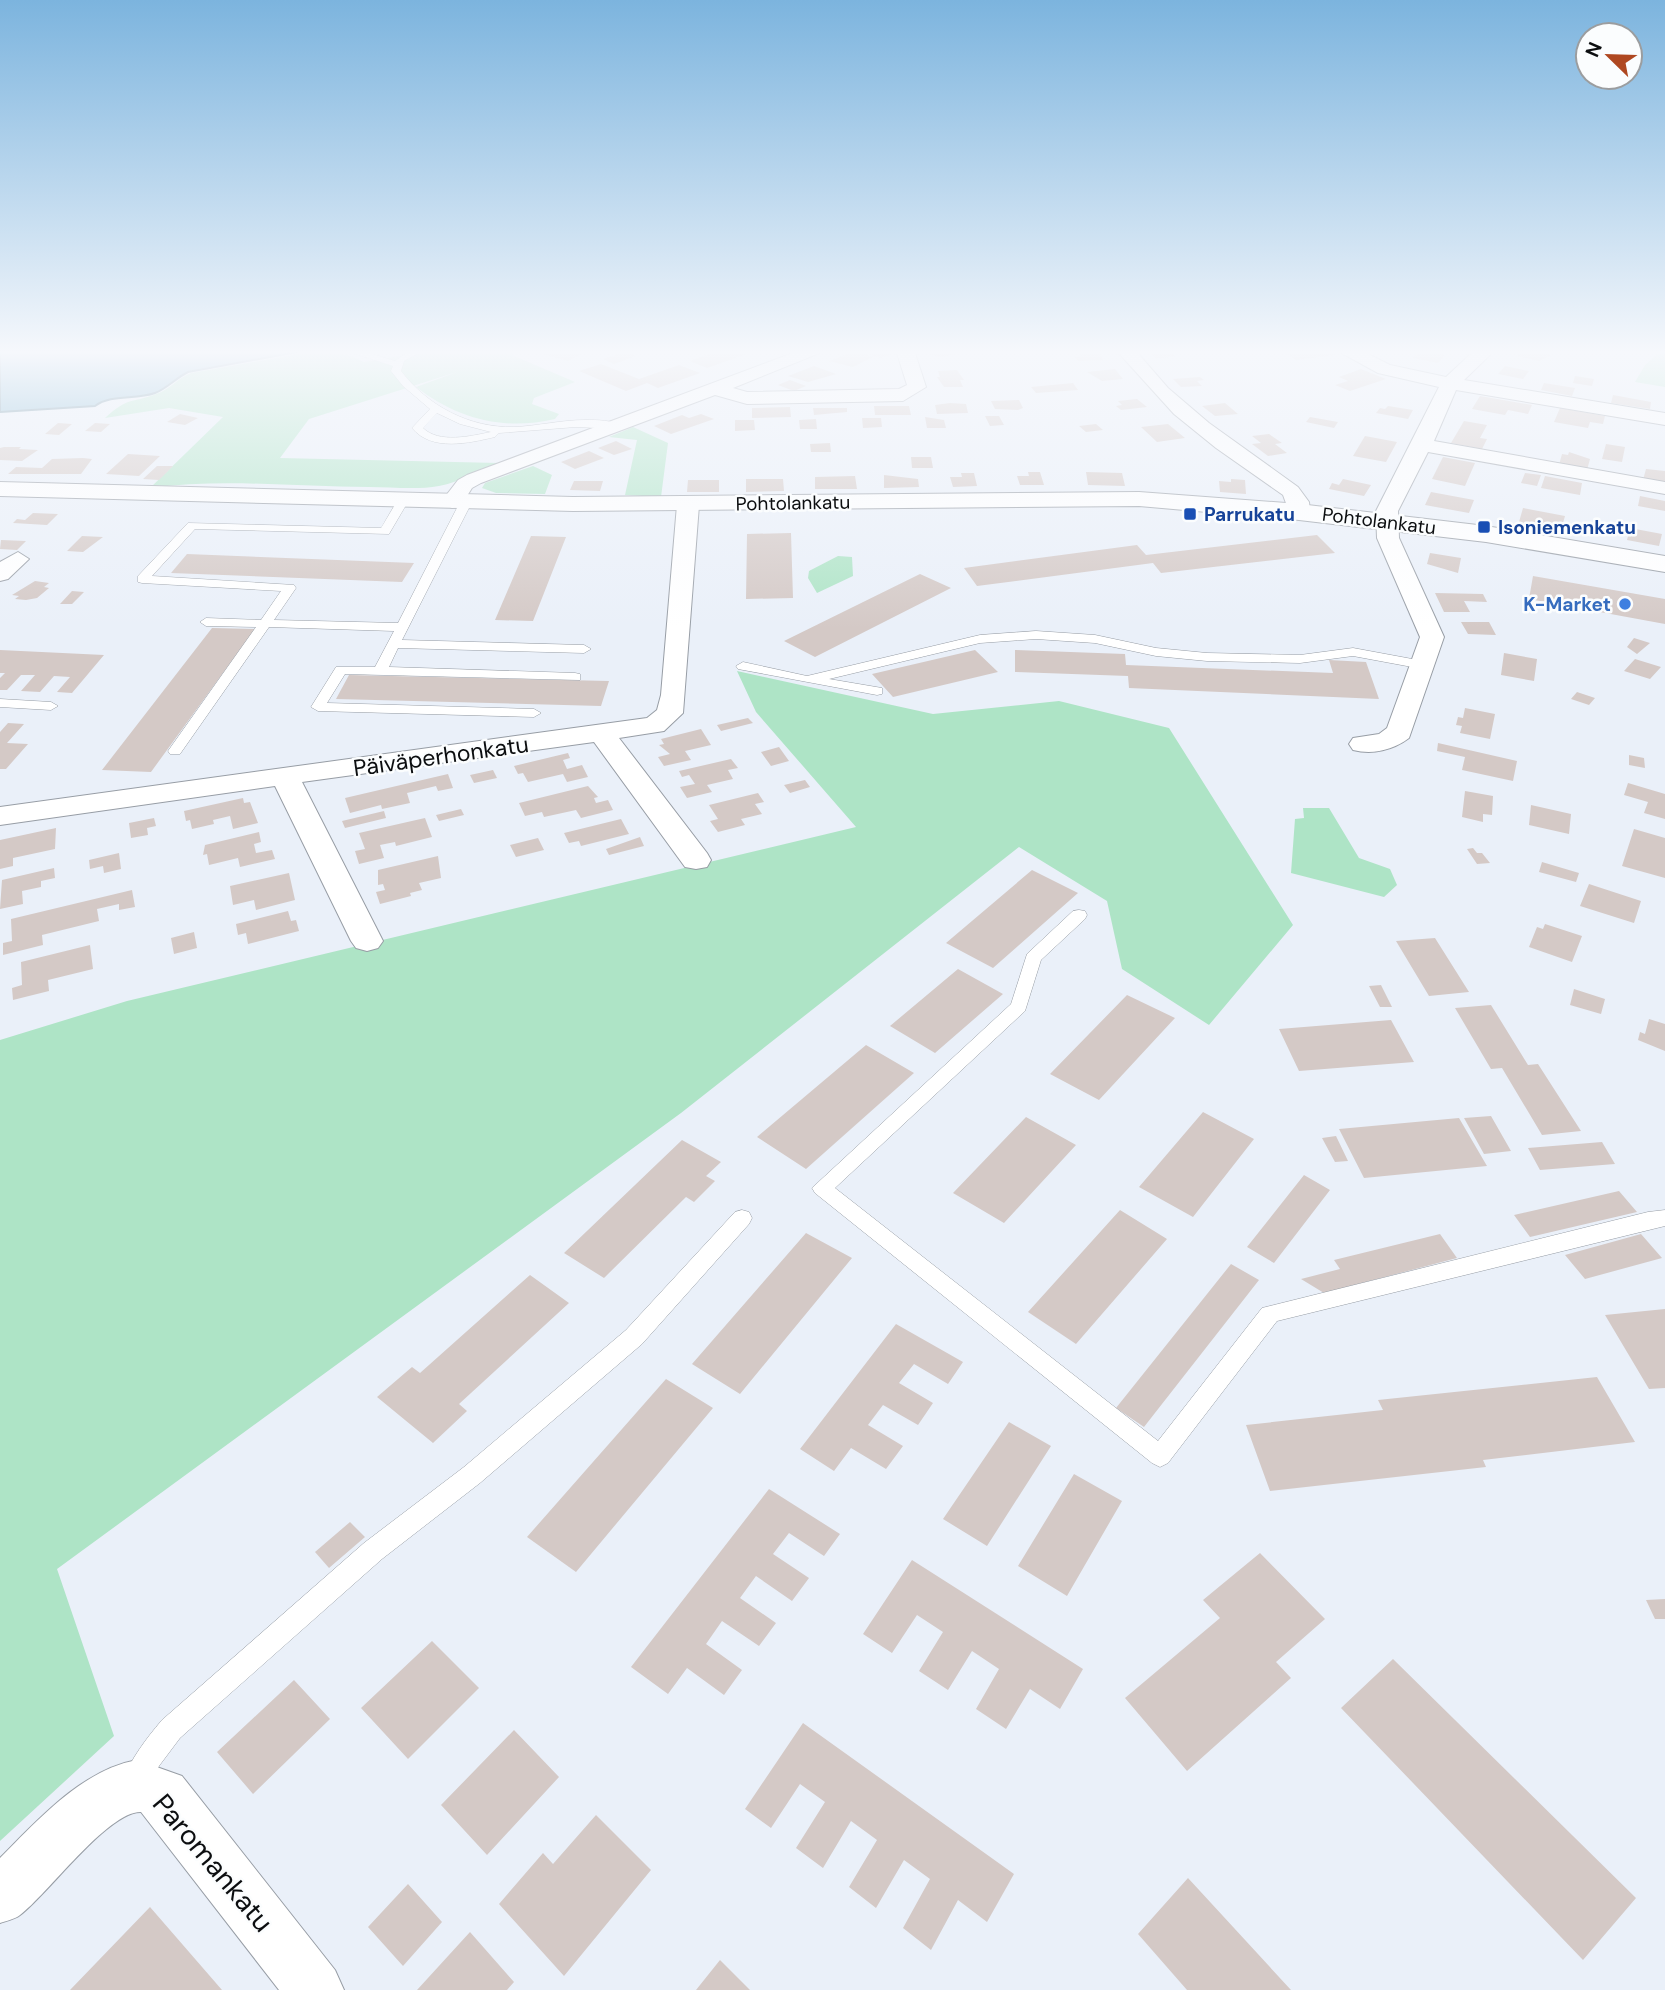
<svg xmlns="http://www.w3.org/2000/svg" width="1665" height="1990" font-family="'DM Sans',sans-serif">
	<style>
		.green { fill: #aee4c6 }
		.water { fill: #7bb3d0; stroke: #5a8296; stroke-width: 2 }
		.building { fill: #d4c9c6 }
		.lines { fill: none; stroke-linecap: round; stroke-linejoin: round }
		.lane-casing { stroke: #979da5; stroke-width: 1 }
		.street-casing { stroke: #979da5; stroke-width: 2 }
		.secondary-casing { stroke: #979da5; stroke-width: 2 }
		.lane { fill: #fff; fill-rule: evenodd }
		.street { fill: #fff; fill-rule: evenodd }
		.secondary { fill: #fff; fill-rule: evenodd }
		.transit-dot { fill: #1a4fb4; stroke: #fbfdfe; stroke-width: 2.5 }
		.shop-dot { fill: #3f7fe0; stroke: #fbfdfe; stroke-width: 2.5 }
		.labels { text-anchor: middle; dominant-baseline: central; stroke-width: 5; stroke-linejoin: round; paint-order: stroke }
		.far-street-label { font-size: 19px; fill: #0c0e10; stroke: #fbfdfe }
		.far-transit-label { font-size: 19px; font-weight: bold; fill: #164399; stroke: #fbfdfe; text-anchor: start }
		.far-shop-label { font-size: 19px; font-weight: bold; fill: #366cbe; stroke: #fbfdfe; text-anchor: end }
		.street-label { font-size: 23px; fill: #0c0e10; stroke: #fbfdfe }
		.near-street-label { font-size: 28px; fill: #0c0e10; stroke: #fbfdfe }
	</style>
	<rect width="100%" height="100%" fill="#eaf0f9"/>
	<path class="green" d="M434 350H525L512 355 575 382 534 398 532 404 559 414 555 419C503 431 458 419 416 387L457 372 309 419 280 458 499 463C480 471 460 482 439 486 417 490 392 487 369 487 296 487 223 478 150 488L223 417 169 408 105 418C129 396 130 404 156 394 169 390 178 378 191 373L316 351 351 356 364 362Z
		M1662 350H1665V387L1635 382 1645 365Z
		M633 427 668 443 661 497 625 495 637 440 609 437Z
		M533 466 552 475 545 494 496 493 482 488 485 483Z
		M838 556 852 557 853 576 817 593 808 578 809 571Z
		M737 671 933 714 1059 701 1169 728 1293 925 1209 1025 1122 969 1107 901 1019 847 681 1113 57 1569 114 1736 0 1841V1040L127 1001 856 827 756 712Z
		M1303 808H1329L1359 858 1390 869 1397 885 1384 897 1291 873 1295 819 1304 818Z"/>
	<path class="water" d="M0 350H308L188 372C176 378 166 389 155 393 135 400 111 394 95 406L0 412Z"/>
	<path class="building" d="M548 350H601V351L592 354 586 352 568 361 539 353Z
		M721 350H755V351L707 368 690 361Z
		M867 350H882L892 354 880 358 862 352Z
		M926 350H953L955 354 942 357 928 354Z
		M1149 350H1176L1178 353H1172L1175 357 1155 358Z
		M1281 350H1327L1335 355 1296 360Z
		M1421 350H1422L1445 355 1438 363 1413 358Z
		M1523 350H1528L1552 355 1539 361 1517 356Z
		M855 351 873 357 853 367 829 361Z
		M625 352 636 356 614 364 603 359Z
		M1098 352 1103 360 1078 361 1075 357H1081L1078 353Z
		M601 364 639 379 679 365 700 373 658 388 647 383 626 391 579 371Z
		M814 366 836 374 808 382 788 376Z
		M1505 366 1529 371 1523 379 1498 374Z
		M1115 369 1123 379 1102 381 1087 372Z
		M1361 369 1386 379 1350 391 1335 385 1348 381 1339 377Z
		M957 370 964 380H960L963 387H944L937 377H940L938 371Z
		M1575 376 1594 379 1592 386 1573 383Z
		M1200 377 1204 380 1197 381 1202 386 1181 387 1173 379Z
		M790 380 806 386 794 391 778 385Z
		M1073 383 1078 390 1036 393 1031 387Z
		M1544 383 1575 388 1572 396 1541 390Z
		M1613 395 1651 402 1650 409 1611 403Z
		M1480 396 1532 405 1528 414 1508 410 1505 415 1472 409Z
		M1137 399 1147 407 1121 410 1116 406 1122 405 1118 401Z
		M1019 400 1023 408 1018 410 995 409 991 401Z
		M950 403 966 404 968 413 937 414 935 405Z
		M1225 403 1238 414 1215 416 1202 406Z
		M874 406H909L911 415H875Z
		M1388 406 1413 410 1408 419 1376 413 1380 408 1385 409Z
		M790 407 791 417 752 418V408Z
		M813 408H847V412L814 415Z
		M1560 408 1605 416 1603 424 1590 422 1588 428 1554 422Z
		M180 414 198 418 185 425 167 422Z
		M701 414 714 419 671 434 654 426 682 415 689 418Z
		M985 416H999L1004 425 990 426Z
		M925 417 944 420 946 428H927Z
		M1310 417 1338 422 1334 428 1306 422Z
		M862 418H881L882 427 863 428Z
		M816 419 817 429H800L799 420Z
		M735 420H754L755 430 735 431Z
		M1464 421 1487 425 1480 438 1487 439 1482 449 1451 443Z
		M58 423 72 424 59 435 45 434Z
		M95 423 110 424 101 432 85 431Z
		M1096 424 1103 430 1086 432 1079 426Z
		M1168 424 1185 438 1157 442 1141 427Z
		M1269 434 1282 443 1275 444 1287 453 1268 456 1252 444 1261 443 1252 436Z
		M1365 436 1397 442 1386 462 1353 456Z
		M616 441 632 449 614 455 598 448Z
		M830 443 831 452H811L810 444Z
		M1606 444 1625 447 1622 462 1602 459Z
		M4 447H21L19 449 38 450 22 461 0 460V448Z
		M589 451 604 458 575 469 561 462Z
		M1569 452 1590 459 1587 470 1559 465 1562 454 1568 455Z
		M128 454 160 456 139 476 106 474Z
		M911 457H931L933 468H912Z
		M1443 457 1475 463 1465 486 1432 479Z
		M83 458 92 459 81 474H8L16 467 42 468 52 459Z
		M157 466H173L159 480 143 479Z
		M1646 469 1665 471V484L1643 480Z
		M1028 472H1040L1044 485H1020L1017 476H1029Z
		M1086 472 1122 473 1125 486 1088 485Z
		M961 473H974L977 486 953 487 950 477H962Z
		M1525 473 1541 475 1537 486 1521 483Z
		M884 475 918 479 919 487 884 488Z
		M855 476 857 489H815V477Z
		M1545 476 1582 483 1580 495 1541 488Z
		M746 479H783L784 491 746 492Z
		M1231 479 1245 480 1246 494 1220 492 1219 481 1231 482Z
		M1343 479 1371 485 1364 496 1329 489 1332 483 1339 485Z
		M688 480H719V492H687Z
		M574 481H603L600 491 570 490Z
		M1431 492 1474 500 1469 513 1425 505Z
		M1640 496 1665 501V511L1638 506Z
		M1523 508 1565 516 1561 530 1519 522Z
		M33 513 58 514 47 525 13 523 17 519 25 520Z
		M1630 528 1662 534 1659 546 1627 540Z
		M791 533 793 598 746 599 747 534Z
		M1317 535 1335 553 1161 573 1153 563 977 586 964 568 1137 545 1146 555Z
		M82 536 103 537 83 552 67 551Z
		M531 536 566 537 533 621 495 620Z
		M1 540 26 541 17 550 0 549Z
		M1430 553 1461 558 1458 573 1427 564Z
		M187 554 414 563 402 582 171 573Z
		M920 574 951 588 815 657 784 641Z
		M1533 576 1665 599V624L1529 599Z
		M35 581 49 583 44 587 49 588 37 598 26 600 15 599 19 596 12 595Z
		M72 591 84 592 72 604H60Z
		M1435 593 1483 594 1487 602 1464 601 1470 612H1444Z
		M1461 622H1489L1496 635 1468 634Z
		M212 628 255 629 151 772 102 770Z
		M1634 638 1650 643 1637 654 1627 647Z
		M0 650 104 655 72 693 57 692 70 677 54 676 40 692 21 691 35 675H21L7 690H0V678L5 673H0Z
		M975 650 998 672 893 697 872 674Z
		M1015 650 1125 654 1126 665 1333 673 1329 660 1366 662 1379 699 1129 688 1128 676 1015 672Z
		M1504 653 1537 659 1534 681 1501 675Z
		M1635 659 1661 667 1650 679 1624 671Z
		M349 675 609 681 601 706 336 699Z
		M1577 692 1595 698 1589 705 1571 699Z
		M1465 708 1495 714 1490 739 1460 733 1462 726 1456 725 1458 717 1463 718Z
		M748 718 753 723 721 731 717 725Z
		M8 723 24 724 7 743 28 744 6 769H0V732Z
		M701 729 711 745 685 751 691 760 664 766 658 757 670 754 659 745 664 744 661 739Z
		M1438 743 1517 761 1513 781 1462 770 1465 757 1437 751Z
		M779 747 789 761 771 766 761 752Z
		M568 753 570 758 563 760 567 769 582 765 588 777 567 782 563 774 528 782 523 773 518 774 514 766Z
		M1629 755 1644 758 1645 768 1629 765Z
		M731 759 738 768 728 770 733 779 707 785 712 792 687 798 680 787 695 784 689 775 682 777 679 771Z
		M493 770 497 778 474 783 470 775Z
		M448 774 453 788 438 791 436 786 407 793 410 803 382 809 381 805 350 813 345 798Z
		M805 780 810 787 790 793 784 785Z
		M1628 783 1665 794V819L1644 813 1648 802 1624 795Z
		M588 786 598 797 594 798 596 803 608 800 613 810 581 818 576 810 544 817 542 812 525 816 519 803Z
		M1465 791 1493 796 1492 815 1483 814V822L1462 817Z
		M758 793 764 802 755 804 762 814 741 819 745 825 718 832 710 821 718 819 709 805Z
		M243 798 244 803 250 802 258 823 233 829 230 816 213 820 214 824 192 829 190 820 186 821 184 811Z
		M1531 805 1571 814 1569 834 1529 825Z
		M461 809 464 815 439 821 436 815Z
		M384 811 386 818 345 828 342 821Z
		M154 818 156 826 147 828 148 835 131 838 129 823Z
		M425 818 432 837 396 846 395 842 380 845 384 858 359 864 355 851 365 849 359 833Z
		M621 819 629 834 581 846 579 841 569 843 564 833Z
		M56 828 55 849 13 858V866L0 869V840Z
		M1634 829 1665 838V878L1622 866Z
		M259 832 261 842 254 844 256 853 272 850 275 859 240 867 238 858 209 865 207 854 203 855 205 845Z
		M640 837 644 846 609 855 606 849Z
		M538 838 544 850 516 857 510 845Z
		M1473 848 1477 853H1482L1490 863 1477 864 1467 849Z
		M119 853 121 869 104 873 103 866 90 869 89 860Z
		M438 856 441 878 419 883 422 890 410 893 411 896 380 904 376 892 385 890 383 884 378 885V870Z
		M1542 862 1579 873 1576 882 1539 872Z
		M54 868 55 878 41 881V887L22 891 23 904 0 909 2 880Z
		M1032 870 1078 893 993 968 946 943Z
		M289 873 295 900 256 910 254 900 233 905 230 886Z
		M1589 884 1641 901 1634 923 1580 906Z
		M132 890 135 907 119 910V904L97 909 99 921 42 935 43 945 3 955V943L12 941 11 919Z
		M288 911 291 921 296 920 299 931 248 944 246 933 238 935 236 924Z
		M1545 924 1582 936 1572 962 1529 947 1537 927 1543 929Z
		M194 932 197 948 174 954 171 938Z
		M1435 938 1469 992 1429 996 1396 941Z
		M90 945 93 969 48 980 49 991 13 1000 12 988 22 985 21 962Z
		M958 969 1003 994 935 1053 890 1026Z
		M1381 985 1392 1007H1380L1369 986Z
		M1574 989 1605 999 1601 1014 1570 1005Z
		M1127 995 1175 1018 1099 1100 1050 1074Z
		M1491 1005 1528 1065 1538 1064 1581 1131 1542 1135 1502 1068 1491 1069 1455 1008Z
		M1649 1019 1665 1024V1051L1638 1040 1640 1032 1645 1034Z
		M1391 1020 1414 1062 1299 1071 1279 1029Z
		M866 1045 914 1073 806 1169 757 1137Z
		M1203 1112 1254 1139 1193 1217 1139 1187Z
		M1491 1116 1511 1151 1484 1154 1464 1118Z
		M1026 1117 1076 1145 1004 1223 953 1193Z
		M1459 1118 1487 1166 1364 1178 1339 1129Z
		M1336 1136 1348 1161 1335 1162 1322 1138Z
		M682 1140 721 1162 706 1176 715 1181 694 1202 686 1197 604 1278 564 1253Z
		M1602 1142 1615 1164 1540 1170 1528 1148Z
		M1304 1175 1330 1190 1274 1263 1247 1247Z
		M1619 1191 1637 1212 1530 1237 1514 1215Z
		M1120 1210 1167 1239 1076 1344 1028 1312Z
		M806 1233 852 1258 740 1394 692 1364Z
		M1440 1234 1457 1258 1324 1293 1301 1279 1340 1269 1334 1260Z
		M1641 1234 1662 1258 1585 1279 1565 1255Z
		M1231 1264 1259 1280 1144 1427 1116 1408Z
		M530 1275 569 1303 459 1404 467 1411 433 1443 377 1397 412 1367 420 1373Z
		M1665 1309V1388L1649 1389 1605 1315Z
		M896 1324 963 1362 948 1384 914 1364 899 1383 933 1403 918 1425 883 1405 868 1425 903 1446 886 1469 851 1448 834 1471 800 1449Z
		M1597 1377 1635 1442 1483 1460 1486 1467 1270 1491 1246 1425 1383 1410 1378 1400Z
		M666 1379 713 1408 576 1572 527 1537Z
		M1009 1422 1051 1446 987 1546 943 1519Z
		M1074 1474 1122 1501 1067 1596 1018 1566Z
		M769 1489 840 1534 824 1556 789 1533 773 1554 809 1578 792 1601 756 1576 740 1598 776 1623 759 1646 722 1621 706 1644 742 1670 724 1695 687 1668 668 1694 631 1667Z
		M350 1522 365 1537 329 1568 315 1552Z
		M1260 1553 1325 1619 1276 1662 1291 1678 1187 1771 1125 1698 1220 1618 1203 1600Z
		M912 1560 1083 1669 1060 1709 1030 1689 1006 1729 976 1709 999 1669 972 1651 948 1690 919 1671 943 1632 917 1615 892 1653 863 1634Z
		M1665 1599V1619H1655L1646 1600Z
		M432 1641 479 1688 408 1759 361 1708Z
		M1393 1659 1636 1898 1583 1960 1341 1708Z
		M294 1680 330 1719 253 1794 217 1752Z
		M803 1723 1014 1874 987 1922 958 1900 931 1950 903 1928 930 1879 904 1860 876 1908 849 1887 877 1840 851 1821 823 1868 796 1848 825 1802 800 1784 771 1828 745 1809Z
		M514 1730 559 1777 487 1855 441 1805Z
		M596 1815 651 1870 564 1976 499 1904 543 1853 553 1864Z
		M1188 1878 1291 1990H1187L1138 1934Z
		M408 1884 442 1922 403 1966 368 1927Z
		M150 1907 222 1990H70Z
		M470 1932 514 1982 507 1990H417Z
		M720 1960 750 1990H696Z"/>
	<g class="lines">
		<g class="lane-casing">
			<path id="lane" d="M343 350H359L395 361 411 350H424L404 361 401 371C428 406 469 428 514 427 538 426 561 420 585 420 597 420 613 420 622 426L617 429 576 427 499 433 495 437C469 443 432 452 412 428L430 409 403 386 391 371 393 366ZM437 413 460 424 491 432C471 436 439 444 423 428Z
				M399 498 409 500 389 534 195 529 152 576 294 585 296 588 274 620 398 623 460 502 466 499 472 502 402 640 584 645 591 649 584 653 398 648 389 667 575 673 580 674V680L345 674 327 703 534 709 541 713 534 717 318 711 311 707 336 667H375L394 631 269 627 180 754H170L168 751 256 627 206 626 200 622 206 618 261 620 281 591 142 583 138 582V576L188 523 381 528Z
				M1036 631 1095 635 1156 648 1207 653 1300 655 1353 648 1423 661 1430 665 1423 669 1353 656 1300 663 1207 661 1156 656 1095 643 1036 639 980 643 829 679 882 688V694L877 695 738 669 736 666 743 662 807 676 980 635Z
				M0 699 51 702 58 706 51 710 0 707Z
				M1079 910 1085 911 1087 915 1085 919 1041 960 1025 1011 835 1188 1158 1441 1262 1308 1648 1212 1665 1210V1226L1277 1321 1168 1463 1160 1467 1152 1463 815 1193 812 1188 1011 1004 1027 954 1073 911Z
				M742 1210 749 1212 752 1218 749 1224 642 1344 480 1483 382 1559 180 1738 159 1766 145 1793 135 1797 125 1793 121 1783C131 1759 145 1740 162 1720L364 1543 464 1467 626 1330 735 1212Z"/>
		</g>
		<g class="street-casing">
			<path id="street" d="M801 350H827L733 388 747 392 899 389 907 385 896 350H914L926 387 903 401 747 404 715 395 481 483 472 488 460 507 452 508 441 502 458 480 467 475Z
				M1116 350H1135L1168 388 1209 423 1298 487 1309 502 1310 512 1307 517H1291L1283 495 1216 448 1174 414Z
				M1336 350H1360L1390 365 1446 377 1475 350H1495L1464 380 1665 413V425L1456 390 1434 441 1665 482V494L1428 452 1398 511 1399 538 1444 637 1409 738C1393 750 1373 755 1353 750L1349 744 1353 738 1379 734 1387 728 1420 637 1377 538 1376 511 1439 387 1378 373Z
				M688 499 699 505 683 713 664 731 619 738 707 853 711 860 707 867 696 869 685 867 594 742 302 782 383 941 378 948 367 951 356 948 351 941 275 786 0 825V807L647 718 657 710 661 695 677 505Z
				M18 552 29 559 8 579 0 581V562Z
				M137 1760 182 1776 335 1970 344 1990H279L141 1812C108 1811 47 1895 20 1915 15 1919 6 1921 0 1923V1858C38 1820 82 1770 137 1760Z"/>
		</g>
		<g class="secondary-casing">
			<path id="secondary" d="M0 482 573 497 1139 492 1299 504 1486 526 1665 556V572L1486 542 1299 520 1139 506 573 511 0 496Z"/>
		</g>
		<use href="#lane" class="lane"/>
		<use href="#street" class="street"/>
		<use href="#secondary" class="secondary"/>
	</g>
	<linearGradient id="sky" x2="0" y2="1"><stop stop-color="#7cb4de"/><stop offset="0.56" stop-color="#f6f8fc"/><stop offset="1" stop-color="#f6f8fc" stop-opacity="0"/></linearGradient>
	<rect width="1665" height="629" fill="url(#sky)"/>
	<g class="transit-dot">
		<rect x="1183" y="507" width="14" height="14" rx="3.5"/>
		<rect x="1477" y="520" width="14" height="14" rx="3.5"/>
	</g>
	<circle class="shop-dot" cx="1625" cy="604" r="7"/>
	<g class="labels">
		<g class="far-street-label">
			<text transform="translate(793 503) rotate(-1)">Pohtolankatu</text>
			<text transform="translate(1379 521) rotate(7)">Pohtolankatu</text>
		</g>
		<g class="far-transit-label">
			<text x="1204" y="514">Parrukatu</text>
			<text x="1498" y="527">Isoniemenkatu</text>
		</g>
		<g class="far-shop-label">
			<text x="1611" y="604">K-Market</text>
		</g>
		<g class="street-label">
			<text transform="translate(441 756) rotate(-8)">Päiväperhonkatu</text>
		</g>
		<g class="near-street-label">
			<text transform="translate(213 1863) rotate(50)">Paromankatu</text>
		</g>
	</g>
	<g transform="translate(1609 56) rotate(293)"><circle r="33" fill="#fbfdfe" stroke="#9b9d9f" stroke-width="2"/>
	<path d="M0-5L12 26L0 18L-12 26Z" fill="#af4821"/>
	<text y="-10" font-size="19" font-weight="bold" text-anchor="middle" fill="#0c0e10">N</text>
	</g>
</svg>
